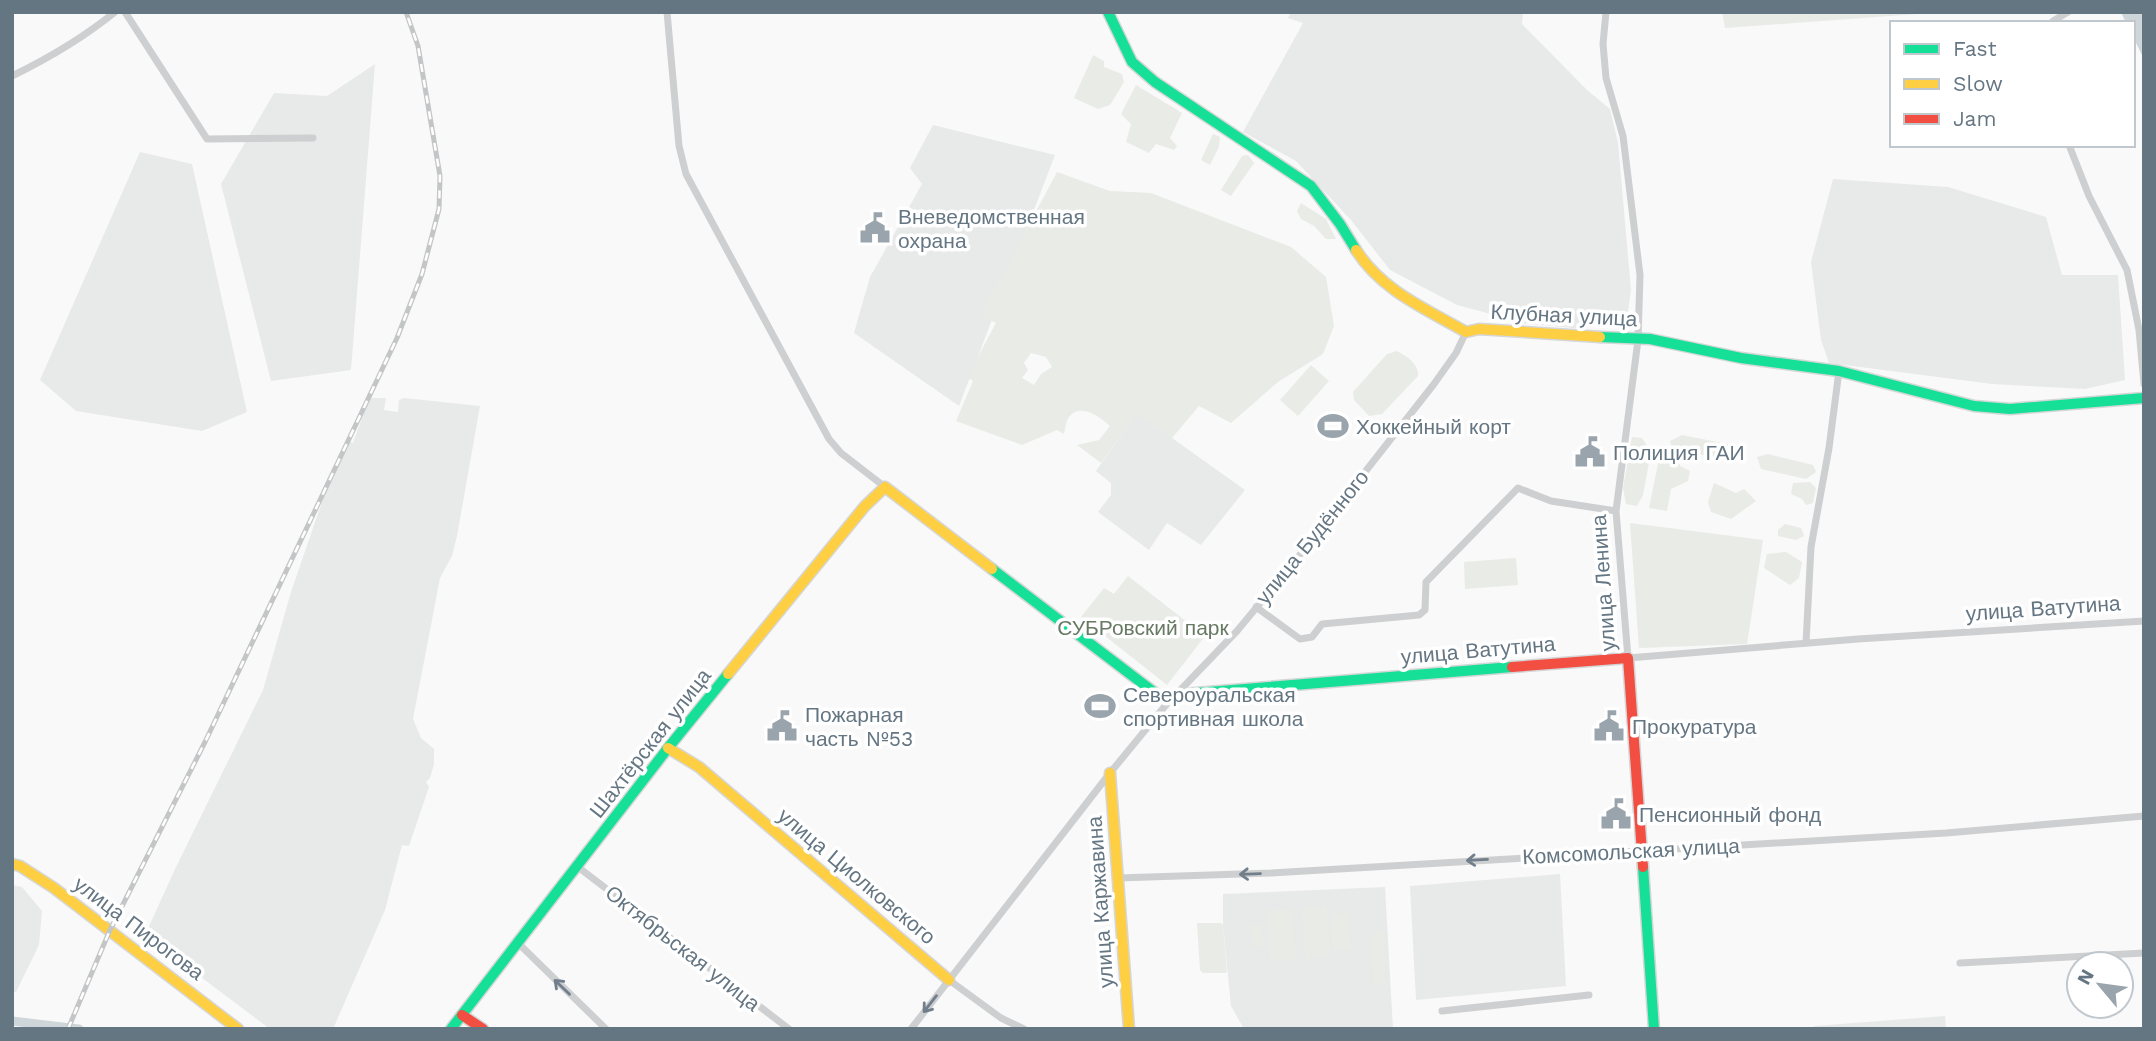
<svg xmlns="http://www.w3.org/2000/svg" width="2156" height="1041" font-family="'Work Sans',sans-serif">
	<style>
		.built { fill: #e8e9e9 }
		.green { fill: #e8ebe6; fill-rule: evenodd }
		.water { fill: #ced6d9 }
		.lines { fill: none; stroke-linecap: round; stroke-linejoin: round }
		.canal { stroke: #ced6d9; stroke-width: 9 }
		.fast-casing { stroke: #d5d6d7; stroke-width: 13 }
		.slow-casing { stroke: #d5d6d7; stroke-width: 13 }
		.jam-casing { stroke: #d5d6d7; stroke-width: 13 }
		.street { stroke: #cecfd0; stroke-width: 7 }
		.fast { stroke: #16e098; stroke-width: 10 }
		.slow { stroke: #ffcf43; stroke-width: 10 }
		.jam { stroke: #f24e42; stroke-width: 10 }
		.rail-casing { stroke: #c3c5c6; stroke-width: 5 }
		.rail { stroke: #fff; stroke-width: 2.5; stroke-dasharray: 8; stroke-linecap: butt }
		.oneway { stroke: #707f8b }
		.labels { text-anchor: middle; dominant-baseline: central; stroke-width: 7; stroke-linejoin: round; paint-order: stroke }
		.poi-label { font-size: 21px; fill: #657683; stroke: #fff; text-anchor: start }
		.street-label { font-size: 21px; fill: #657683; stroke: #fff }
		.park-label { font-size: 21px; fill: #687a64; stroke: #fff }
	</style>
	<rect width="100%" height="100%" fill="#f9f9f9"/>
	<path class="built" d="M1291 12H1523L1522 24 1587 90 1610 109 1618 143 1631 290 1628 312 1584 329 1497 321 1491 314 1457 305 1390 270 1351 220 1296 161 1243 132 1303 23 1288 18Z
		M375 64 351 370 271 381 221 184 274 93 327 96Z
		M933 125 1055 155 959 406 854 333 870 277 922 184 910 168Z
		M140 152 192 164 247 412 202 431 76 411 40 380Z
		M1833 179 1948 187 2046 217 2062 275H2118L2125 380 2085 389 1992 384 1829 363 1821 340 1811 262Z
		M369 398H386L384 410 398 412 399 400 404 398 480 406 457 536 452 556 440 578 413 719 421 738 434 749V764L430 778 426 782 429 787 409 846 402 845 385 910 333 1029H270L145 935 176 867 263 690 291 592 323 499 346 441 353 443Z
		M1137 413 1245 490 1201 545 1167 523 1149 550 1098 512 1111 495V483L1096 471Z
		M1560 874 1566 986 1416 1000 1410 886Z
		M12 885 22 887 42 911 39 945 16 992 12 991Z
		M1385 887 1393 1029H1244L1231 1006 1223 925V894Z
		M1945 1016 1946 1029H1814V1026Z"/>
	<path class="green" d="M1722 12H1944L1725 28Z
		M1093 55 1104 61V67L1122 74 1124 82 1110 105 1098 109 1074 98Z
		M1136 85 1182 113 1170 138 1177 146 1174 150 1156 144 1149 153 1126 142 1131 124 1121 114Z
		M1213 134 1220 137 1219 147 1210 165 1201 160Z
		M1248 155 1254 163 1231 196 1221 190 1242 156Z
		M1057 172 1110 191 1151 193 1291 247 1326 277 1334 326 1323 354 1278 382 1231 423 1199 406 1172 438 1137 414 1101 463 1077 445 1099 440 1110 426C1101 418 1081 402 1069 417 1066 421 1065 429 1064 434L1057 430 1022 445 956 421 973 381 967 377 996 323 981 315ZM1031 353 1046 357 1052 367 1041 374 1034 385 1022 378 1028 370 1024 363Z
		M1301 203 1326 219 1336 239H1326L1314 226 1301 219 1297 211Z
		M1397 351C1407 356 1419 364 1418 376L1382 414 1369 416 1354 400 1353 392 1387 354Z
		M1311 365 1329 381 1298 416 1280 400Z
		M1682 435 1737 446 1744 455 1733 462 1672 448 1670 441Z
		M1632 437 1642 438 1651 452 1643 495 1637 506 1626 504 1623 488Z
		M1661 449 1677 455 1680 466 1690 471 1688 481 1671 489 1667 511 1649 508Z
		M1768 454 1813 465 1816 472 1806 479 1761 469 1757 457Z
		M1810 482 1816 488 1813 503 1806 505 1802 499 1791 494 1793 483Z
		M1714 483 1736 493 1744 489 1756 501 1731 519 1711 512 1708 502Z
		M1630 523 1763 540 1747 644 1639 648Z
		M1785 524 1801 528 1804 536 1796 540 1778 536V530Z
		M1786 552 1802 562 1799 578 1790 585 1764 568 1767 554Z
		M1516 558 1518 585 1465 589 1464 562Z
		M1128 576 1205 636 1167 685 1081 617 1104 588 1114 594Z
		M1327 906 1331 957 1305 959 1301 908Z
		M1292 909 1296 959 1270 961 1266 911Z
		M1348 912 1351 948 1332 949 1330 914Z
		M1197 923H1221L1223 925 1227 971 1226 973H1203L1200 970Z
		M1251 925H1262L1264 947 1252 948Z
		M1384 932 1386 984 1374 985 1371 933Z"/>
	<path class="water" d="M2121 12H2144V59L2133 37V23H2126Z"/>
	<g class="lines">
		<path class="canal" d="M12 1021 79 1029"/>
		<g class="fast-casing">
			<path id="fast" d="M1108 12 1132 62 1155 82 1311 186 1340 224 1356 250
				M1600 337 1650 339 1741 358 1839 371 1974 406 2010 409 2144 398
				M992 569 1159 696 1512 667
				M1643 867 1654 1029
				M451 1029 668 748 728 674"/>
		</g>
		<g class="slow-casing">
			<path id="slow" d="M1356 250C1382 291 1426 309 1466 332L1479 329 1600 337
				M728 674 865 506 885 487 992 569
				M668 748 699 767 949 980
				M1110 773 1129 1029
				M12 864 20 866 54 888 238 1029"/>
		</g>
		<g class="jam-casing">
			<path id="jam" d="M1512 667 1628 658 1643 867
				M462 1015 483 1029"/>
		</g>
		<path class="street" d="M125 12 207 139 313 138
			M667 12 679 146 686 174 829 439 841 453 885 487
			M1606 12 1603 44 1606 78 1623 136 1640 275 1638 340 1616 511 1628 658 1858 639 2144 621
			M2053 21 2068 12
			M12 76C49 58 83 38 115 12
			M2069 145 2089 196 2127 270 2139 330 2144 384
			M1256 607 1300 639 1312 637 1322 624 1419 615 1425 610 1426 582 1518 488 1551 501 1616 511
			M1806 643 1811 547 1829 448 1839 371
			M578 867 789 1029
			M1118 878 1271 873 1946 833 2144 816
			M519 944 606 1029
			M1960 963 2144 953
			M949 980 1001 1018 1024 1029
			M1442 1011 1589 995
			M911 1029 1110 773 1165 706 1237 631 1299 556 1434 384 1456 353 1466 332"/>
		<use href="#fast" class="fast"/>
		<use href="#slow" class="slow"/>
		<use href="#jam" class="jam"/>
		<g class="rail-casing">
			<path id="rail" d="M68 1029 110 930 205 742 397 338 422 274 439 209 440 176 418 46 406 12"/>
		</g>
		<use href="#rail" class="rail"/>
	</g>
	<defs><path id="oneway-shaft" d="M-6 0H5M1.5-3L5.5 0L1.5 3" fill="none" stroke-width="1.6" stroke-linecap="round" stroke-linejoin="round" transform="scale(1.75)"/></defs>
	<g class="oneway">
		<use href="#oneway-shaft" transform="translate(1477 860) rotate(177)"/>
		<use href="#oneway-shaft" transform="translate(1250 874) rotate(178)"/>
		<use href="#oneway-shaft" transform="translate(562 987) rotate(-136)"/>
		<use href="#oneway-shaft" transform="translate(930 1004) rotate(128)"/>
	</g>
	<defs>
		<g id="civic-bare" transform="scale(2.415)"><path d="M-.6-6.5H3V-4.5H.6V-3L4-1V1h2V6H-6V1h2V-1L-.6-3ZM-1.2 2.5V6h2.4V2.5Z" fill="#99a4ac" stroke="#fff" stroke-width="2.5" paint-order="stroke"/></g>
		<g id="stadium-bare" transform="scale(2.415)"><path d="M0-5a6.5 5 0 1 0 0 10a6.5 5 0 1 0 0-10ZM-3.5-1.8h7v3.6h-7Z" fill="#99a4ac" stroke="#fff" stroke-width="2.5" paint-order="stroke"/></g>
	</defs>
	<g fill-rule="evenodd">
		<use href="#civic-bare" x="875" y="228"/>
		<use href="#stadium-bare" x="1333" y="426"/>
		<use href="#civic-bare" x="1590" y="452"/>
		<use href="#stadium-bare" x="1100" y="706"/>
		<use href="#civic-bare" x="782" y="726"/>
		<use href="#civic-bare" x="1609" y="726"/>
		<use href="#civic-bare" x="1616" y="814"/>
	</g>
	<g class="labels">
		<g class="poi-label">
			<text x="898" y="216">Вневедомственная<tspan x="898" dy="24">охрана</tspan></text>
			<text x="1356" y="426">Хоккейный корт</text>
			<text x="1613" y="452">Полиция ГАИ</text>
			<text x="1123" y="694">Североуральская<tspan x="1123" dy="24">спортивная школа</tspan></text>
			<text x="805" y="714">Пожарная<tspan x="805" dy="24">часть №53</tspan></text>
			<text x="1632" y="726">Прокуратура</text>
			<text x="1639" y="814">Пенсионный фонд</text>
		</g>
		<g class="street-label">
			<text transform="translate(1564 315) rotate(3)">Клубная улица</text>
			<text transform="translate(1312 537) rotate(-51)">улица Будённого</text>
			<text transform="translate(1603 583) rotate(-94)">улица Ленина</text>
			<text transform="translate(2043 608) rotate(-4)">улица Ватутина</text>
			<text transform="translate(1478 650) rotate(-5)">улица Ватутина</text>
			<text transform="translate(650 743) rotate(-52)">Шахтёрская улица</text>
			<text transform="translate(1631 851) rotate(-3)">Комсомольская улица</text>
			<text transform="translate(857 876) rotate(40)">улица Циолковского</text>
			<text transform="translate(1100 902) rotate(-94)">улица Каржавина</text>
			<text transform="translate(139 928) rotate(37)">улица Пирогова</text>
			<text transform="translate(683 948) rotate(38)">Октябрьская улица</text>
		</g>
		<g class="park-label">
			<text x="1143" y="627">СУБРовский парк</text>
		</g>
	</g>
	<rect width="2156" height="1041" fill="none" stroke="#657683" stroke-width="28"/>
	<rect x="1890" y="21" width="245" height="126" fill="#ffffff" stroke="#c1c8cd" stroke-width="2"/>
	<rect x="1904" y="44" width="35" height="10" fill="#16e098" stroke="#c1c8cd" stroke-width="2"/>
	<text x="1953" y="56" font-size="21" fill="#657683">Fast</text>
	<rect x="1904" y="79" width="35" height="10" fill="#ffcf43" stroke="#c1c8cd" stroke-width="2"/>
	<text x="1953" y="91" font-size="21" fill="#657683">Slow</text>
	<rect x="1904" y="114" width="35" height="10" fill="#f24e42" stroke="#c1c8cd" stroke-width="2"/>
	<text x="1953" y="126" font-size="21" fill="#657683">Jam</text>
	<g transform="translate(2100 985) rotate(299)"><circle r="33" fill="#ffffff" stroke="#c1c8cd" stroke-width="2"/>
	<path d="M0-5L12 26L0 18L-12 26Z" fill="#99a4ac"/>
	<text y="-10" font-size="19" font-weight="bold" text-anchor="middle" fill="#657683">N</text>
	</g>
</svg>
